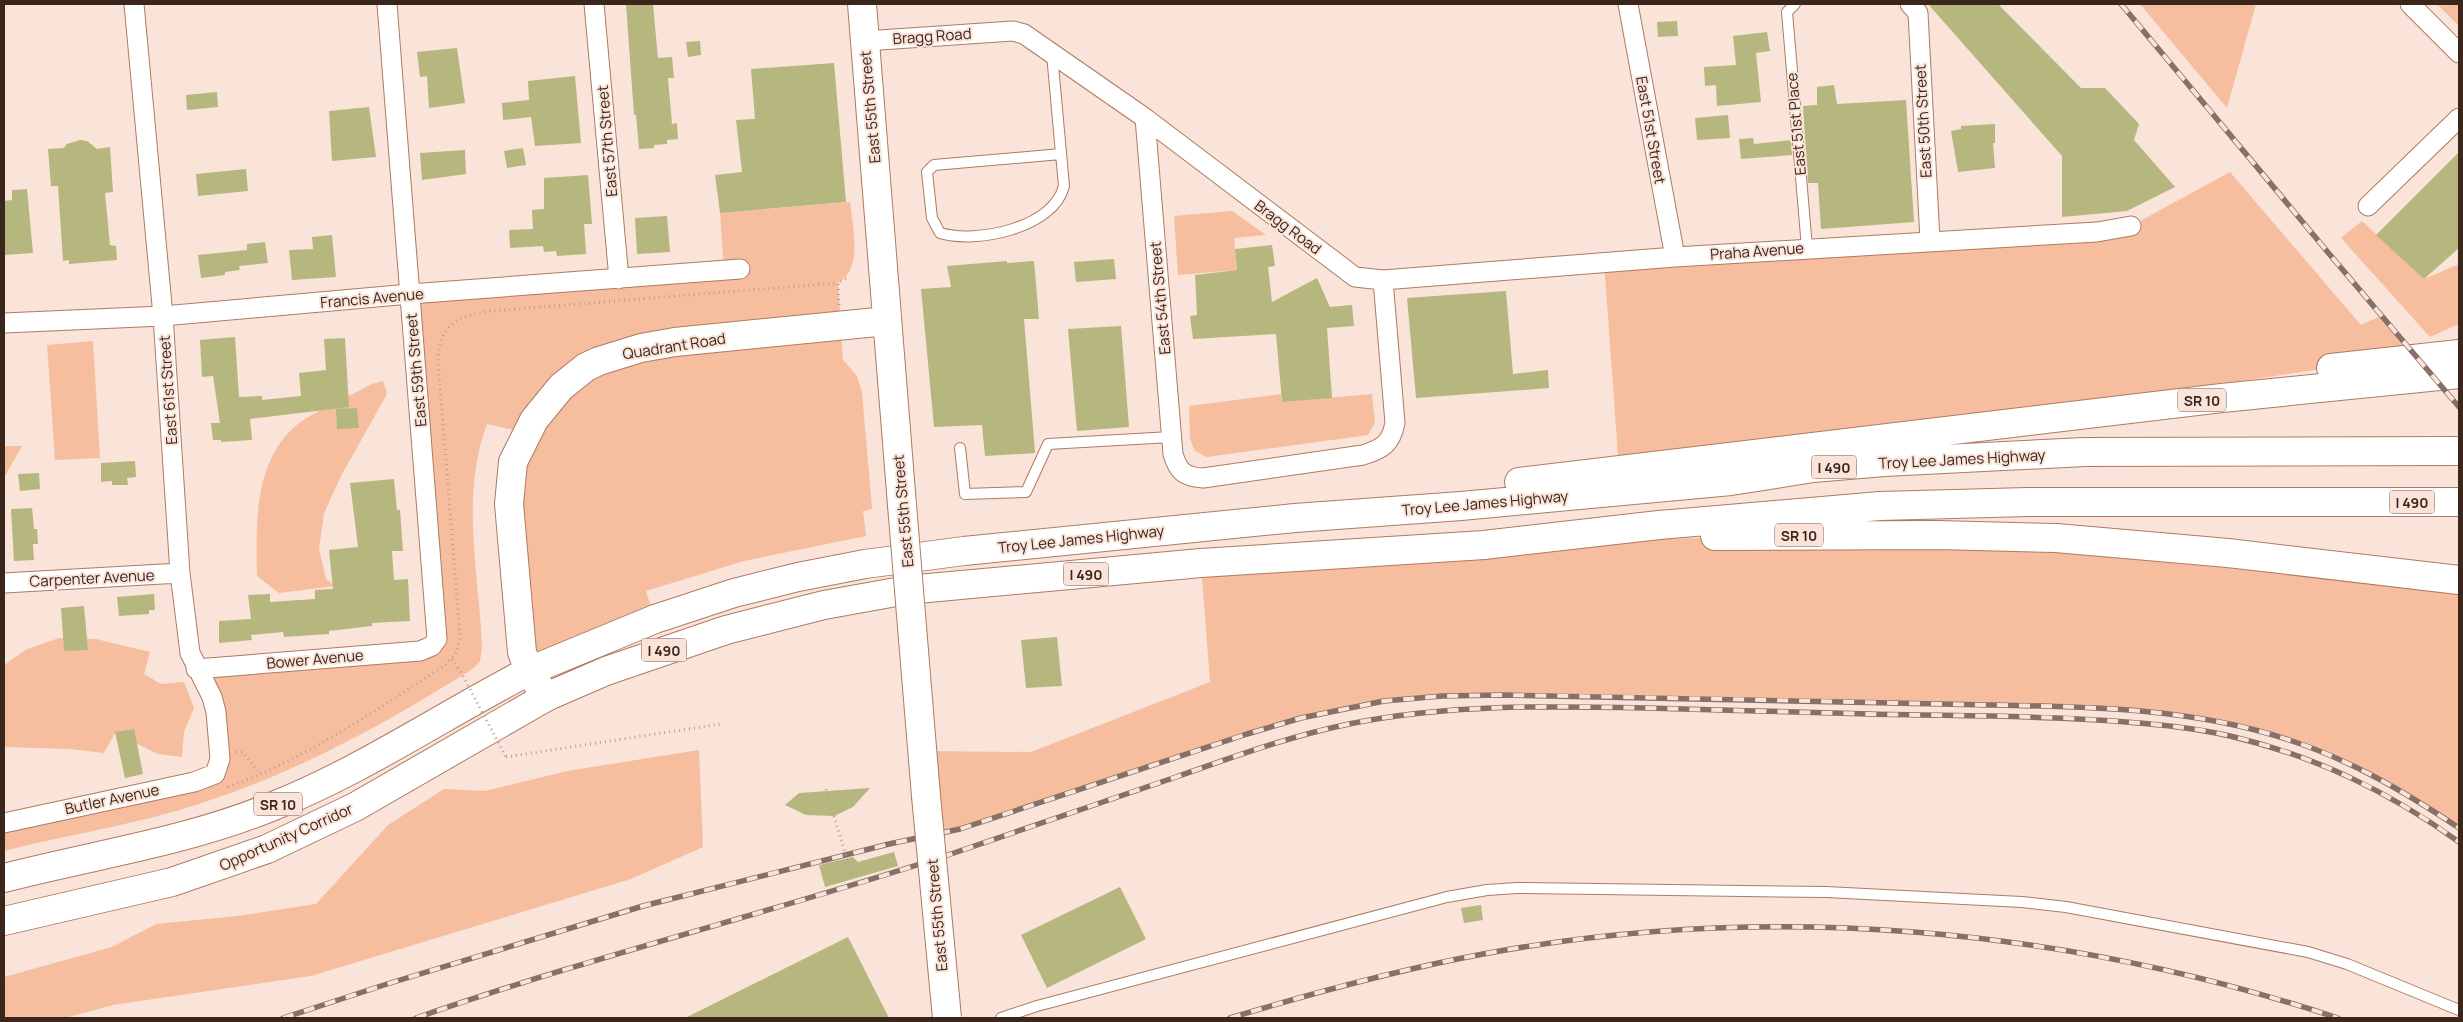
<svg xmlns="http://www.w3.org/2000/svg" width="2463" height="1022" font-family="Manrope,sans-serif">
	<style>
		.green { fill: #f6bd9f }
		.building { fill: #b6b77f }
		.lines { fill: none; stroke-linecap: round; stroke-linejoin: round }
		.lane-casing { stroke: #ae7b61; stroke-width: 12 }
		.street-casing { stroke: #ae7b61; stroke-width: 21 }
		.primary-casing { stroke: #ae7b61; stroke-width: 30 }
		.highway-casing { stroke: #ae7b61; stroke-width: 30 }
		.path { stroke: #b7a196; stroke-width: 3; stroke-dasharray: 1 4; stroke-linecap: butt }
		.lane { stroke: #fff; stroke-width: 10 }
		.street { stroke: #fff; stroke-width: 19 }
		.primary { stroke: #fff; stroke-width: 28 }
		.highway { stroke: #fff; stroke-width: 28 }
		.rail-casing { stroke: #877166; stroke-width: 5.5 }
		.rail { stroke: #fae3d8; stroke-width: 4; stroke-dasharray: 11; stroke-linecap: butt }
		.primary-bridge-casing { stroke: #ae7b61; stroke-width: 30; stroke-linecap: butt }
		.path-bridge { stroke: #b7a196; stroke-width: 3; stroke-dasharray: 1 4; stroke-linecap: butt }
		.primary-bridge { stroke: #fff; stroke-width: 28 }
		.labels { text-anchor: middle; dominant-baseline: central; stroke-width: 4; stroke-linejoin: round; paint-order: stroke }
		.shield { fill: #fae3d8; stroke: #745f54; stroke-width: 1 }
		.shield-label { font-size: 14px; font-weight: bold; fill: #3a261b }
		.street-label { font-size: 15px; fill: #3a261b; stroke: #fae3d8 }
	</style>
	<rect width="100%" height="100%" fill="#fae3d8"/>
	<path class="green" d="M2140 4H2256L2227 108Z
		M2437 4H2459V26Z
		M2230 172 2361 325 2383 315 2420 358 2334 367 2223 384 2068 416 1619 469 1604 262 2131 226Z
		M850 202C853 227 863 269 838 283L843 360 857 376 862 392 872 509 863 511 866 536 744 561 646 591 655 619 529 671 515 593 526 433 487 424C460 497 479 572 482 647L480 661 474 668C387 723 298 772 199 804 136 825 69 834 4 851V823L194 782 219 765 196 669 429 648 410 294 724 270 720 213Z
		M1232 211 1266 235 1234 238 1237 270 1178 275 1174 216Z
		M2362 221 2424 279 2459 264V324L2430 337 2341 238Z
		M93 341 100 458 55 460 47 345Z
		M383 381 387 394 341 476 324 513 319 549 326 579 335 586 279 593 257 576C256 522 253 453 305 419 326 406 350 396 372 384Z
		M1281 394 1282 402 1372 394 1375 422 1368 435 1207 457 1195 451 1190 439 1189 406Z
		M4 446H22L4 478Z
		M1822 535 2459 580V828C2422 804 2385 779 2344 761 2262 724 2171 712 2082 708L1503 695C1451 696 1397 697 1345 708 1203 737 1071 803 930 836L922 751 1031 752 1210 682 1201 563C1408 550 1614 538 1822 535Z
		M59 638 96 639 150 652 144 674 161 684 184 682 194 708 184 732 182 757 158 754 115 733 104 753 70 749 4 747V665L27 649Z
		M699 750 703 847 631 879 311 976 113 1005 65 1018H4V977L112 947 156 924 238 916 316 904 388 825 444 789 485 791 567 771Z"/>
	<path class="building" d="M626 4H653L658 58 672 57 674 78H668L672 124 677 123 678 139 667 140V144L654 145V148L639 149 636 115H634Z
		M1928 4H1998L2081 88H2105L2139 124 2134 140 2175 187 2127 211 2062 217V156Z
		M1677 21 1678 36 1658 37 1657 22Z
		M1767 32 1770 51 1756 53 1761 102 1717 106 1716 85 1705 86 1704 67 1736 65 1733 36Z
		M700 41 701 55 688 57 686 42Z
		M457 48 465 103 429 108 427 76 420 77 417 52Z
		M834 63 846 202 720 213 715 175 742 172 736 120 755 119 751 69Z
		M575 76 581 143 535 146 531 117 503 120 502 103 529 100 528 81Z
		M1834 85 1837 104 1906 100 1914 222 1821 229 1818 183H1808L1803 106 1817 105V87Z
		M217 92 218 107 187 110 186 95Z
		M369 107 376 157 332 161 329 111Z
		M1728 115 1730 138 1697 140 1695 118Z
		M1995 124V143H1993L1995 168 1958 172 1951 131 1961 129V126Z
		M1753 138 1754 144 1791 140 1792 155 1741 159 1739 139Z
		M80 140 87 141 97 149 110 147 113 192 105 193 110 245 116 246 117 260 69 264V260L63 261 58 186H51L48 149 64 148 67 144Z
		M523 148 526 165 507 168 504 151Z
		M465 150 466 174 422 180 420 153Z
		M2459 152V248L2424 279 2376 235Z
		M246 169 248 191 198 196 196 174Z
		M588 175 592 224H584L586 254 557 256 556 251 544 252 543 246 510 248 509 230 533 229 532 210 544 209V178Z
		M27 189 33 253 4 255V201L12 200V190Z
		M667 216 670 252 637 254 635 218Z
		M332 235 336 277 292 280 289 250 313 249 312 237Z
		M265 242 268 263 239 266 240 270 225 272V275L201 278 198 255 247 250V244Z
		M1272 245 1275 266 1268 267 1272 302 1317 278 1330 307 1352 305 1354 326 1327 328 1332 398 1282 402 1276 334 1193 339 1190 316 1197 315 1195 275 1237 270 1235 249Z
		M1114 259 1116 279 1076 282 1074 262Z
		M1007 261V263L1034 261 1039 319H1024L1035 453 985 456 982 425 934 427 921 289 951 287 947 266Z
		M1506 291 1513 374 1548 370 1549 388 1416 398 1407 298Z
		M1121 326 1129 427 1077 431 1068 329Z
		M235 337 239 397 262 396V400L301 396 299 373 326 370 324 339 345 338 349 407 250 419 252 440 221 442V440H213L211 423H220L213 376 202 377 200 340Z
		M357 408 359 428 337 429 336 409Z
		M135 461 136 477 127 478 128 485H112V481L101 482V463Z
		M39 473 40 489 20 491 18 474Z
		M394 479 397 510H400L403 551H392L394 580 408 579 410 621 372 623V626L329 631V634L284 637 283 632 251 635 252 640 219 643V621L251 619 248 595 270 594V602L315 599V590L333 589 329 550 358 547 350 483Z
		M32 508 34 529H37L38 544H33L34 560 14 561 11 509Z
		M154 594 155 610H149V614L119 616 117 597Z
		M84 606 88 650 64 651 61 608Z
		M1057 637 1062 686 1026 688 1021 640Z
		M134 729 143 774 125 778 115 732Z
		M870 788 853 807 834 816 806 815 785 805 799 793Z
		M894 852 898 866 825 887 819 865 853 857 858 862Z
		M1120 887 1146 939 1047 988 1021 935Z
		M1481 905 1483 920 1464 923 1461 908Z
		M848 937 889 1018H685Z"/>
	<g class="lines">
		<g class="lane-casing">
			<path id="lane" d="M1795 4 1787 12 1807 248
				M1052 54 1064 186C1054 228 976 244 940 233L932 218 927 172 934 165 1061 154
				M960 448 965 494 1026 492 1048 444 1171 437
				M1001 1018 1037 1006 1447 897 1487 890 1517 888 1826 892 2022 902 2066 907 2308 952 2347 964 2459 1010"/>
		</g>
		<g class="street-casing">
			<path id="street" d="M594 4 619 279
				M1628 4 1675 257
				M1910 4 1918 13 1930 240
				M2410 4 2459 53
				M865 41 1013 31 1024 34 1145 118 1355 277 1383 280 1675 257 2097 232 2131 226
				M1145 118 1173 454C1178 471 1184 477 1203 478L1363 455C1382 449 1391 444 1395 423L1383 280
				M2368 206 2459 118
				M4 323 163 316 410 294 740 269
				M4 583 180 573
				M196 669 420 651 432 646 437 639 387 4
				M4 823 194 782 215 774 220 759 216 712 212 697 190 653 180 573 163 316 134 4"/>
		</g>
		<g class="primary-casing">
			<path id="primary" d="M862 4 902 505
				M913 639 926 796
				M4 878C93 855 185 842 271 807 362 771 442 716 529 671
				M4 921 172 882 267 849 355 807 546 697 529 671 522 652 509 504 513 462 534 420 561 387 586 367 599 361 641 348 675 342 887 321"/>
		</g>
		<g class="highway-casing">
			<path id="highway" d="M2331 368 2459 354
				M1519 482 2222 398 2459 374
				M1715 536 1937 535 2056 538 2228 553 2459 580
				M529 671 655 619 734 593 798 577 865 564 964 551 1295 518 1461 506 1731 481 1813 468 1884 462 2085 452 2459 451
				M546 697 606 671 726 630 824 605 907 590 1201 563 1484 545 1659 525 1880 506 2028 502H2459"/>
		</g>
		<path class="path" d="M839 305 838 283 847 278
			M452 659 463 676
			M236 752H242L261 774
			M506 757 721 724
			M228 787C307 758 375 711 445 665L457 652 460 635 438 362C438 325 458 315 491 311L838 283
			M826 789 834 816"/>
		<use href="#lane" class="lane"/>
		<use href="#street" class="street"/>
		<use href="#primary" class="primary"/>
		<use href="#highway" class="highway"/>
		<g class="rail-casing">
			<path id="rail" d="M2121 4 2331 256 2459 407
				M283 1018 387 984 643 906 889 844 960 829 1247 734 1301 718 1384 701 1442 696 1503 695C1650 697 1796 701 1942 704 2058 707 2178 703 2289 740 2351 760 2405 792 2459 828
				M416 1018C590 957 770 913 945 856 1022 830 1099 803 1176 777 1233 757 1290 736 1349 724 1447 704 1547 706 1646 708 1720 710 1795 712 1869 714 1950 716 2032 715 2114 721 2152 724 2192 727 2230 736 2315 756 2388 791 2459 842
				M1230 1018C1313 993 1397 970 1483 954 1768 901 2062 927 2338 1018"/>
		</g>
		<use href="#rail" class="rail"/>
		<g class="primary-bridge-casing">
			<path id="primary-bridge" d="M902 505 913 639
				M926 796 947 1018"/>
		</g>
		<path class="path-bridge" d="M463 676 506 757
			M834 816 852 876"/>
		<use href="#primary-bridge" class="primary-bridge"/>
	</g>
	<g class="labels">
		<g class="shield">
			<rect x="2178" y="388.5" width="48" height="23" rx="4"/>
			<rect x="1811.5" y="455.5" width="45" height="23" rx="4"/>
			<rect x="2389.5" y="490.5" width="45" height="23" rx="4"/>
			<rect x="1775" y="523.5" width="48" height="23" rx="4"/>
			<rect x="1063.5" y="562.5" width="45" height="23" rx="4"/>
			<rect x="641.5" y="638.5" width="45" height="23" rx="4"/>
			<rect x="254" y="792.5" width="48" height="23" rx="4"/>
		</g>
		<g class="shield-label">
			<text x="2202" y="400">SR 10</text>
			<text x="1834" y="467">I 490</text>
			<text x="2412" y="502">I 490</text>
			<text x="1799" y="535">SR 10</text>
			<text x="1086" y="574">I 490</text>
			<text x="664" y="650">I 490</text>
			<text x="278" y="804">SR 10</text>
		</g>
		<g class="street-label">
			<text transform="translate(932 36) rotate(-4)">Bragg Road</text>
			<text transform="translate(870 107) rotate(-95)">East 55th Street</text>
			<text transform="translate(1923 121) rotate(-93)">East 50th Street</text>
			<text transform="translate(1796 124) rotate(-95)">East 51st Place</text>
			<text transform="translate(1651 130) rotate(80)">East 51st Street</text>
			<text transform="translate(607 141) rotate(-95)">East 57th Street</text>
			<text transform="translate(1288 227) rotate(37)">Bragg Road</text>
			<text transform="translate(1757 251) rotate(-4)">Praha Avenue</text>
			<text transform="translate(372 298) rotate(-5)">Francis Avenue</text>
			<text transform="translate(1160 298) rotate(-95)">East 54th Street</text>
			<text transform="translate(674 346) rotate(-9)">Quadrant Road</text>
			<text transform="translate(416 370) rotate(-95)">East 59th Street</text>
			<text transform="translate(168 390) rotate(-94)">East 61st Street</text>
			<text transform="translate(1962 459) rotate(-3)">Troy Lee James Highway</text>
			<text transform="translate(1485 503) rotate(-5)">Troy Lee James Highway</text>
			<text transform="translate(903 511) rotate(-95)">East 55th Street</text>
			<text transform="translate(1081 539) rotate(-6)">Troy Lee James Highway</text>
			<text transform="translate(92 578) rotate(-3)">Carpenter Avenue</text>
			<text transform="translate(315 659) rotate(-5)">Bower Avenue</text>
			<text transform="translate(112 799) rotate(-12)">Butler Avenue</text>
			<text transform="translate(286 837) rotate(-24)">Opportunity Corridor</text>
			<text transform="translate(937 915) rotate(-95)">East 55th Street</text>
		</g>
	</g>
	<rect width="2463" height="1022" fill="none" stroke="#3a261b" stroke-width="10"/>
</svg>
